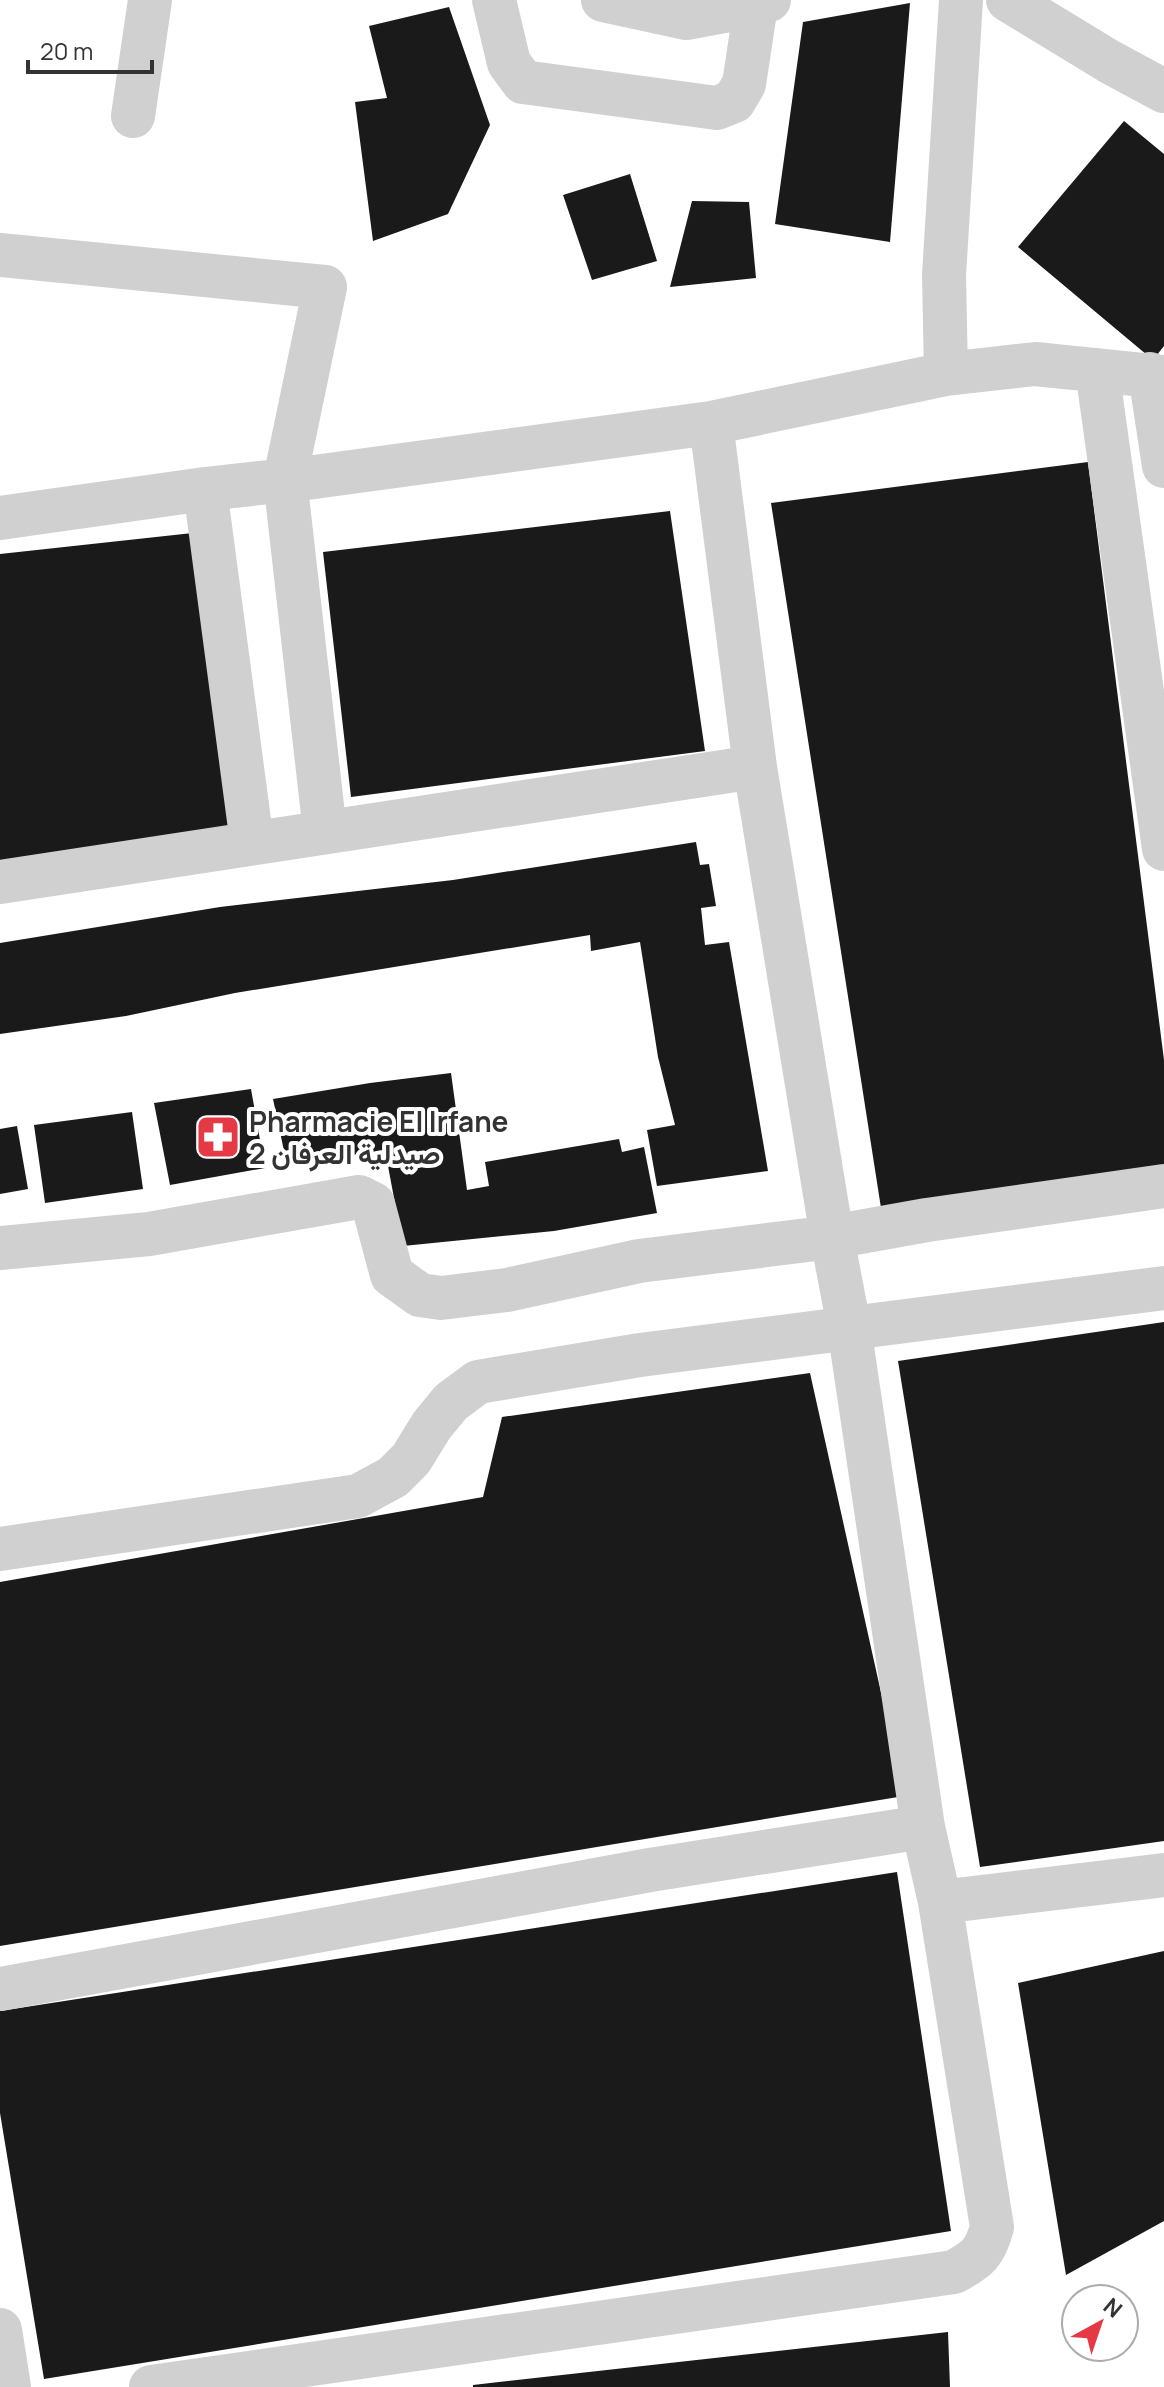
<svg xmlns="http://www.w3.org/2000/svg" width="1164" height="2387" font-family="Manrope,Vazirmatn,sans-serif">
	<style>
		.building { fill: #1a1a1a }
		.lines { fill: none; stroke-linecap: round; stroke-linejoin: round }
		.street { stroke: #d0d0d0; stroke-width: 44 }
		.labels { text-anchor: middle; dominant-baseline: central; stroke-width: 8; stroke-linejoin: round; paint-order: stroke }
		.poi-label { font-size: 28px; font-weight: bold; fill: #333; stroke: #fff; text-anchor: start }
	</style>
	<rect width="100%" height="100%" fill="#fff"/>
	<path class="building" d="M910 3 890 242 775 224 803 22Z
		M449 7 490 125 448 214 373 241 355 102 387 98 369 26Z
		M1124 121 1164 154V346L1153 360 1018 247Z
		M630 174 657 261 592 280 563 195Z
		M692 201 749 202 756 278 670 287Z
		M1088 462 1164 1060V1165L881 1208 771 503Z
		M670 511 705 751 351 797 323 552Z
		M211 531 237 832 0 862V554Z
		M696 842 700 865 709 864 716 906 701 908 705 945 729 942 768 1171 657 1186 647 1130 675 1125 658 1057 640 942 591 951 590 935 235 993 126 1016 0 1034V943L220 907 453 880Z
		M451 1073 467 1190 489 1186 485 1162 619 1139 622 1152 644 1147 657 1213 554 1231 403 1246 385 1150 287 1165 273 1099 370 1083Z
		M251 1089 265 1168 170 1185 154 1103Z
		M132 1112 143 1189 45 1203 34 1125Z
		M17 1126 28 1189 0 1194V1129Z
		M1164 1322V1841L980 1867 898 1361Z
		M810 1373 904 1796 0 1946V1582L483 1497 502 1417Z
		M897 1872 951 2231 44 2379 0 2113V2011Z
		M1164 1951V2221L1066 2275 1018 1983Z
		M948 2332 950 2387H473V2385Z"/>
	<g class="lines">
		<path class="street" d="M494 0 509 63 523 82 717 108 734 101 744 84 756 5
			M603 0 686 18 756 5 769 0
			M1008 0 1110 62 1164 91
			M133 116 150 0
			M0 255 325 287 285 479 325 832
			M1097 370 1164 849
			M946 374 944 275 961 0
			M1150 374 1164 466
			M205 489 252 843
			M0 518 205 489 307 478 711 423 946 374 1035 364 1164 377
			M0 882 755 767
			M0 1248 149 1234 359 1197 373 1204 392 1275 420 1295 441 1298 507 1290 639 1261 832 1237 927 1220 1164 1186
			M0 1549 358 1496 393 1477 411 1459 432 1425 451 1402 478 1382 640 1355 1164 1288
			M940 1902 1164 1875
			M0 1989 650 1870 923 1827
			M0 2330 9 2387
			M151 2387 954 2272C978 2259 985 2253 992 2227L940 1902 923 1827 849 1327 832 1237 755 767 711 423"/>
	</g>
	<defs>
		<g id="pharmacy-square" transform="scale(2.3)"><rect x="-9" y="-9" width="18" height="18" rx="4" fill="#e63946" stroke="#fff"/><path d="M-2-6h4v4h4v4h-4v4h-4v-4h-4v-4h4Z" fill="#fff"/></g>
	</defs>
	<g fill-rule="evenodd">
		<use href="#pharmacy-square" x="218" y="1137"/>
	</g>
	<g class="labels">
		<g class="poi-label">
			<text x="249" y="1121">Pharmacie El Irfane<tspan x="249" dy="32">صيدلية العرفان 2</tspan></text>
		</g>
	</g>
	<g transform="translate(1100 2323) rotate(40)"><circle r="38" fill="#ffffff" stroke="#adadad" stroke-width="2"/>
	<path d="M0-6L14 30L0 20L-14 30Z" fill="#e63946"/>
	<text y="-12" font-size="22" font-weight="bold" text-anchor="middle" fill="#333333">N</text>
	</g>
	<path d="M28 60v12h124v-12" fill="none" stroke="#333333" stroke-width="4"/>
	<text x="40" y="60" font-size="24" fill="#333333" stroke="#ffffff" stroke-width="6" paint-order="stroke">20 m</text>
</svg>
